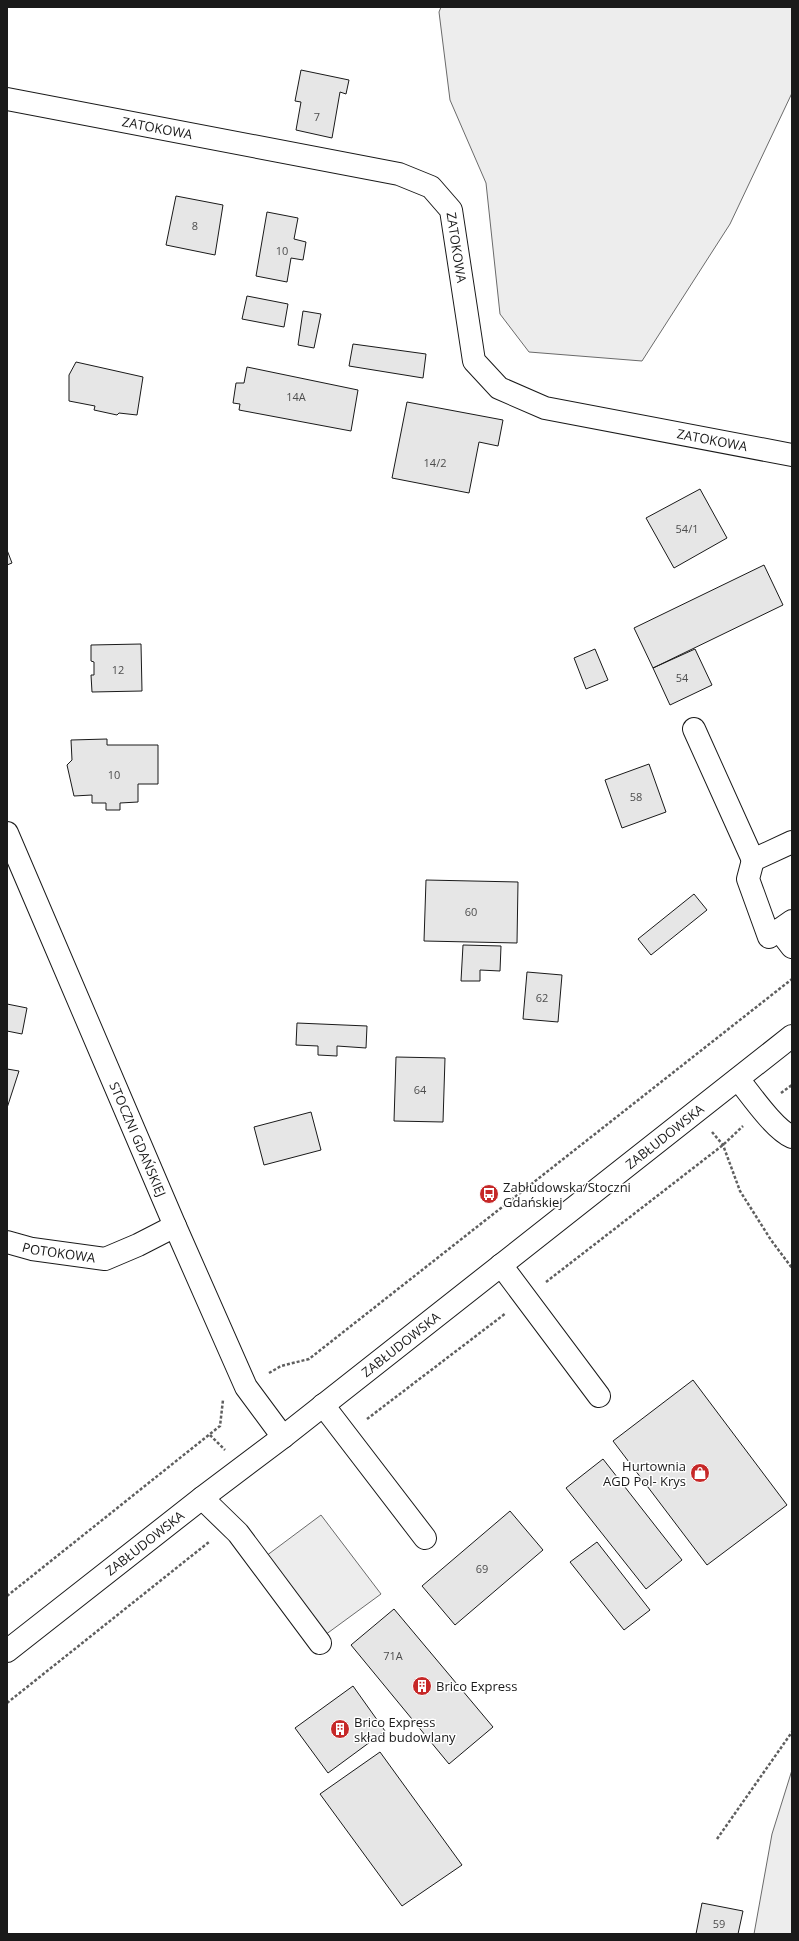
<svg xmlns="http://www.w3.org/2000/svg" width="799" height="1941" font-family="'Open Sans',sans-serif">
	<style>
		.built { fill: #ededed; stroke: #6a6a6a }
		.building { fill: #e6e6e6; stroke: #1a1a1a }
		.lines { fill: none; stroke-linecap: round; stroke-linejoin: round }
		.minor-casing { stroke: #1a1a1a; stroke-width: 24 }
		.highway-casing { stroke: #1a1a1a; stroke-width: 24 }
		.path { stroke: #5f5f5f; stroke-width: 2.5; stroke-dasharray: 3 2; stroke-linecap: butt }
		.minor { stroke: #fff; stroke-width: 22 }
		.highway { stroke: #fff; stroke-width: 22 }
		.labels { text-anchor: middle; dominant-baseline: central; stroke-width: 3; stroke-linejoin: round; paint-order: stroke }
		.number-label { font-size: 11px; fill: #4d4d4d }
		.street-label { font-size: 13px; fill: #1a1a1a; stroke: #fff }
		.poi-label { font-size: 13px; fill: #1a1a1a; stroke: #fff; text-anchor: start }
	</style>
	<rect width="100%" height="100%" fill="#fff"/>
	<path class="built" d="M441 7H792V93L730 224 642 361 529 352 500 314 486 183 450 100 439 12Z
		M321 1515 381 1594 325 1635 266 1556Z
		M792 1770V1934H754L772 1834Z"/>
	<path class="building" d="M301 70 349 80 346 94 340 92 332 138 296 130 301 102 295 101Z
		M176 196 223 205 215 255 166 245Z
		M267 212 298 218 294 239 306 242 303 260 291 258 287 282 256 276Z
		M247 296 288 304 284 327 242 319Z
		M303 311 321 314 314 348 298 345Z
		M353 344 426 354 423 378 349 366Z
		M76 362 143 377 137 415 119 413 117 415 94 410 95 406 69 401V375Z
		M247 367 358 390 351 431 239 410 240 404 233 403 236 383H244Z
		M407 402 503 420 498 446 479 442 469 493 392 478Z
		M700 489 727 538 674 568 646 518Z
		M7 550 12 563 7 565Z
		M764 565 783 605 653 668 634 628Z
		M141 644 142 691 92 692 91 675H94V662L91 661V645Z
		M595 649 608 680 586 689 574 658Z
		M695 649 712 685 670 705 653 668Z
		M107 739V745H158V784H138V802L120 803V810H106V803H92V795L74 796 67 765 72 760 71 740Z
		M649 764 666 812 622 828 605 780Z
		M426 880 518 882 517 943 424 941Z
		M694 894 707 910 651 955 638 939Z
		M463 945 501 946 500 971 480 970V981H461Z
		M527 972 562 975 558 1022 523 1019Z
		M7 1004 27 1008 22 1034 7 1031Z
		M297 1023 367 1026 366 1048 337 1046V1056L318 1055V1046L296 1045Z
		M396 1057 445 1058 443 1122 394 1121Z
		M7 1069 19 1071 7 1108Z
		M311 1112 321 1150 264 1165 254 1127Z
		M693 1380 787 1505 707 1565 613 1441Z
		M603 1459 682 1560 646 1589 566 1488Z
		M510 1511 543 1550 455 1625 422 1586Z
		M597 1542 650 1610 624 1630 570 1562Z
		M394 1609 493 1727 449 1764 351 1645Z
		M353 1686 385 1731 328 1773 295 1728Z
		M380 1752 462 1865 402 1906 320 1794Z
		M702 1903 743 1911 738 1934H696Z"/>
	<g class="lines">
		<g class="minor-casing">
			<g id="minor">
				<path id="s1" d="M7 99 399 174 431 187 451 210 474 361 499 388 545 408 792 455"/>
				<path d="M694 729 753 860 792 842"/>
				<path id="s2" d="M7 833 175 1226 246 1387 283 1437"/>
				<path d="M753 860 748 879 769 937 792 921"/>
				<path d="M779 930 792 947"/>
				<path d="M738 1079C751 1095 774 1129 792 1137"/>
				<path id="s3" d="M7 1242 32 1249 105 1259 138 1245 175 1226"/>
				<path d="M501 1265 599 1396"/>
				<path d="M323 1405 425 1538"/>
				<path d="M202 1498 238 1533 320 1643"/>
			</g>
		</g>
		<g class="highway-casing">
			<g id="highway">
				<path id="s4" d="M7 1651 202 1498 283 1437 792 1036"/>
			</g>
		</g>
		<path class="path" d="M781 1093 792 1085
			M712 1132 723 1145 740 1191 771 1240 792 1268
			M546 1282 723 1145 743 1126
			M269 1373 281 1366 309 1359 792 979
			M367 1419 506 1313
			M210 1435 225 1450
			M7 1596 220 1426 223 1400
			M7 1703 209 1542
			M717 1839 792 1732"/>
		<use href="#minor" class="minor"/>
		<use href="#highway" class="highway"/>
	</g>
	<defs>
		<g id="bus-disc" transform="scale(1)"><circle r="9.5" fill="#c62828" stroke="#fff"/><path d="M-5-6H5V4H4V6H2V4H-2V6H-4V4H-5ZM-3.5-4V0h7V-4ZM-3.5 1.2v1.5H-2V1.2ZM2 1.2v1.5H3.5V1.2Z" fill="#fff"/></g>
		<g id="shop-disc" transform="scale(1)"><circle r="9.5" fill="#c62828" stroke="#fff"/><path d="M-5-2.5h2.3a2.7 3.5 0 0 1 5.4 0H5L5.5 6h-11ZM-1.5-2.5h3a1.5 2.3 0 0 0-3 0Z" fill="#fff"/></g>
		<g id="building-disc" transform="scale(1)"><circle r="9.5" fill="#c62828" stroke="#fff"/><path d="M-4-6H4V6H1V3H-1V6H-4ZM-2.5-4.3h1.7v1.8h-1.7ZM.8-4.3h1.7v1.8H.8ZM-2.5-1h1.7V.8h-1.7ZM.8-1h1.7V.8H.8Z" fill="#fff"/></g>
	</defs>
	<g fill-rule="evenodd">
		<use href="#bus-disc" x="489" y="1194"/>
		<use href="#shop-disc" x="700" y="1473"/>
		<use href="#building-disc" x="422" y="1686"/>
		<use href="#building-disc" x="340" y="1729"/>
	</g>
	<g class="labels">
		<g class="number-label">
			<text x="317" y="116">7</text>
			<text x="195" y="225">8</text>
			<text x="282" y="250">10</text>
			<text x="296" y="396">14A</text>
			<text x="435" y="462">14/2</text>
			<text x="687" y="528">54/1</text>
			<text x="118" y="669">12</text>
			<text x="682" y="677">54</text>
			<text x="114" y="774">10</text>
			<text x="636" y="796">58</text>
			<text x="471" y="911">60</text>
			<text x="542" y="997">62</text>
			<text x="420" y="1089">64</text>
			<text x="482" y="1568">69</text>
			<text x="393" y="1655">71A</text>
			<text x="719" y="1923">59</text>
		</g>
		<g class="street-label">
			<text stroke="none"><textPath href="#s1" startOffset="153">ZATOKOWA</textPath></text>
			<text stroke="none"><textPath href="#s1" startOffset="502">ZATOKOWA</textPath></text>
			<text stroke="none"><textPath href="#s1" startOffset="874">ZATOKOWA</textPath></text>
			<text stroke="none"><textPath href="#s4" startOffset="835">ZABŁUDOWSKA</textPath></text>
			<text stroke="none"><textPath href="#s2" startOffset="333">STOCZNI GDAŃSKIEJ</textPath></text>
			<text stroke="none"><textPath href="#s3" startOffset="53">POTOKOWA</textPath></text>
			<text stroke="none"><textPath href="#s4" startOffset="499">ZABŁUDOWSKA</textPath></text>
			<text stroke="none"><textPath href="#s4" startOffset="175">ZABŁUDOWSKA</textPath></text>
		</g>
		<g class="poi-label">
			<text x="503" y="1187">Zabłudowska/Stoczni<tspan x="503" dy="15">Gdańskiej</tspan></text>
			<text x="686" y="1466" text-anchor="end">Hurtownia<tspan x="686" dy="15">AGD Pol- Krys</tspan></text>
			<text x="436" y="1686">Brico Express</text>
			<text x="354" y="1722">Brico Express<tspan x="354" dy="15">skład budowlany</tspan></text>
		</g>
	</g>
	<rect width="799" height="1941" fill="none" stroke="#1a1a1a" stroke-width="16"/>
</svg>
